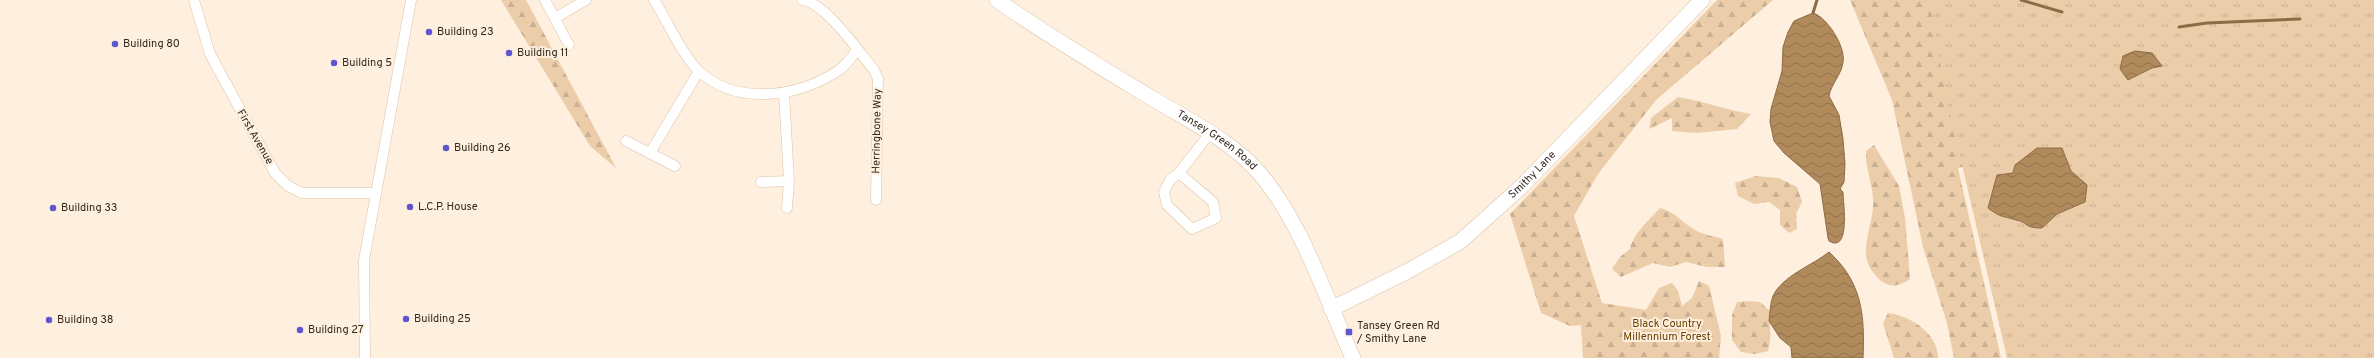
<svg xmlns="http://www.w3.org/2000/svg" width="2374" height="358" font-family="Overpass,sans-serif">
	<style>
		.forest { fill: url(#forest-firs) }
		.park { fill: url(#park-tufts) }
		.water { fill: url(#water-waves); stroke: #8b6d48 }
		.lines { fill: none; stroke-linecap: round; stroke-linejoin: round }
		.stream { stroke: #8b6d48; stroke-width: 3 }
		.street-casing { stroke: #dbc3a7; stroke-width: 11 }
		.secondary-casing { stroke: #dbc3a7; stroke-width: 16 }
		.street { stroke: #fff; stroke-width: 10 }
		.secondary { stroke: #fff; stroke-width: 15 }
		.poi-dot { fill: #5f56cf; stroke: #feefde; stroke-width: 1.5 }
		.labels { text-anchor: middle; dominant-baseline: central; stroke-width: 4; stroke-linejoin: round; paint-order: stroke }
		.poi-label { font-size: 11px; fill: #32281d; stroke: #feefde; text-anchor: start }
		.street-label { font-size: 11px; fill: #32281d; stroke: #feefde }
		.park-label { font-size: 11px; fill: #674000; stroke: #feefde }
	</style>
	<defs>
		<pattern id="forest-firs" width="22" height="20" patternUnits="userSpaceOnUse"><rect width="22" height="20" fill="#ebcdaa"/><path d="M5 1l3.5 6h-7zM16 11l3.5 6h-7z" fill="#cab092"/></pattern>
		<pattern id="park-tufts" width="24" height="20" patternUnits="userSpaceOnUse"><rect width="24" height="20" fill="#ebcdaa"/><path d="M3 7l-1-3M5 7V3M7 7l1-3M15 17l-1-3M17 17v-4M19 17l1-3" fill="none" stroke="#cab092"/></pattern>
		<pattern id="water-waves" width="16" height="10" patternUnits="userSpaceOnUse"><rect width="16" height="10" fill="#b18a5b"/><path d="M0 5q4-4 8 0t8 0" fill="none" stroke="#91714b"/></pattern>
	</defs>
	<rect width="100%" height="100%" fill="#feefde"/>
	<path class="forest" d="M501 0H526L616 168 590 146Z
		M1717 0H1773L1656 100 1598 174 1574 216 1602 303 1646 310 1659 288 1672 283 1678 291 1682 306 1692 298 1699 281 1709 286 1721 336 1719 358H1583L1581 325 1570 326 1541 313 1510 214Z
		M1850 0H2119L1993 161 1958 168 2001 358H1954L1947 323 1923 247 1892 100Z
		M1678 97C1703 101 1726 110 1751 114L1737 129 1696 133 1672 131V118L1649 129 1651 118Z
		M1874 145 1899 186 1905 218 1910 279C1899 286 1891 289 1880 280 1852 255 1875 229 1873 199 1872 182 1865 168 1866 151Z
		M1756 176 1779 178 1797 187 1802 202 1796 214 1797 229 1789 233 1780 225V210L1769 202 1754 204 1738 196 1735 183Z
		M1660 208C1677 213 1680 221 1695 230 1703 235 1714 236 1723 239L1725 267H1707L1686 262 1670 267 1653 263 1621 277 1612 269 1620 257 1630 249C1633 234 1649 220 1660 208Z
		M1749 301 1760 302 1771 312C1768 328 1773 334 1768 351L1755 354 1741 352 1732 340V315L1737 302Z
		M1888 313C1909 315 1939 334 1938 358H1894L1883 323Z"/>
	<path class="park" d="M1937 0H2374V358H2007L1946 96 1930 4Z"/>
	<path class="water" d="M1813 13C1827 17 1846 47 1843 62 1842 74 1831 84 1829 96L1839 115 1843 139 1845 164 1844 182 1840 189 1843 192C1843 201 1851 254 1829 241L1828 238 1820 184 1784 153 1774 141 1770 122 1771 109 1782 71 1783 47 1788 32 1794 21Z
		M2135 51 2152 53 2162 66 2152 68 2128 80 2120 69 2123 56Z
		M2037 148H2062L2071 171 2087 185 2085 202 2057 214 2042 228C2023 228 2030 223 2016 220 2001 215 2003 219 1988 208L1997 175 2013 173 2015 165Z
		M1829 252C1862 282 1865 315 1863 358H1792L1791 347 1780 338 1769 321C1770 314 1770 303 1773 296 1782 276 1813 265 1829 252Z"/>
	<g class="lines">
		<path class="stream" d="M2021 0 2062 12
			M1813 13 1817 0
			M2179 27 2207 23 2300 19"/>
		<g class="street-casing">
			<path id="street" d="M194 0 210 54 275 173 288 186 302 193H376
				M545 0 569 45
				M654 0C667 20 683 57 700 72 737 106 800 97 839 70 846 65 852 57 857 50
				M802 0C825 2 859 52 874 70L878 79 876 200
				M555 18 586 0
				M784 93 789 181 787 208
				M626 141 675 166
				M650 153 699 71
				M1179 173 1213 202 1216 218 1192 229 1167 205 1164 192 1170 180 1179 173 1210 133
				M761 182 789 181
				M365 358 364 260 411 0"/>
		</g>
		<g class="secondary-casing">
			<g id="secondary">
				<path id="s1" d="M997 0C1048 36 1102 68 1155 100 1192 122 1233 142 1261 175 1303 225 1326 299 1353 358"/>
				<path id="s2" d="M1331 309 1408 271 1461 241 1522 186 1702 0"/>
			</g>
		</g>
		<use href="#street" class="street"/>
		<use href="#secondary" class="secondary"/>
	</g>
	<g class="poi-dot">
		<circle cx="429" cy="32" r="4"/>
		<circle cx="115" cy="44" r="4"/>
		<circle cx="509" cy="53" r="4"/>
		<circle cx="334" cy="63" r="4"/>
		<circle cx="446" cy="148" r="4"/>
		<circle cx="410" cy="207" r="4"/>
		<circle cx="53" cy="208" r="4"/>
		<circle cx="406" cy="319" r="4"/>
		<circle cx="49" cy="320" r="4"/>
		<circle cx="300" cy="330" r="4"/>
		<rect x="1345" y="328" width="8" height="8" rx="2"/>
	</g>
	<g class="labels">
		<g class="poi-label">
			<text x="437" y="32">Building 23</text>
			<text x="123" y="44">Building 80</text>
			<text x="517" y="53">Building 11</text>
			<text x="342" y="63">Building 5</text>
			<text x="454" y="148">Building 26</text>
			<text x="418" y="207">L.C.P. House</text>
			<text x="61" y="208">Building 33</text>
			<text x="414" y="319">Building 25</text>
			<text x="57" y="320">Building 38</text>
			<text x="1357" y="326">Tansey Green Rd<tspan x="1357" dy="13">/ Smithy Lane</tspan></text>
			<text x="308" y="330">Building 27</text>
		</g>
		<g class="street-label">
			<text transform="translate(877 131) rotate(-89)">Herringbone Way</text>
			<text transform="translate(255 137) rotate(60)">First Avenue</text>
			<text stroke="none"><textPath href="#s1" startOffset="261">Tansey Green Road</textPath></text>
			<text stroke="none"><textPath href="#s2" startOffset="244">Smithy Lane</textPath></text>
		</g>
		<g class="park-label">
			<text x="1667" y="324">Black Country<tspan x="1667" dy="13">Millennium Forest</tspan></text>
		</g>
	</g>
</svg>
